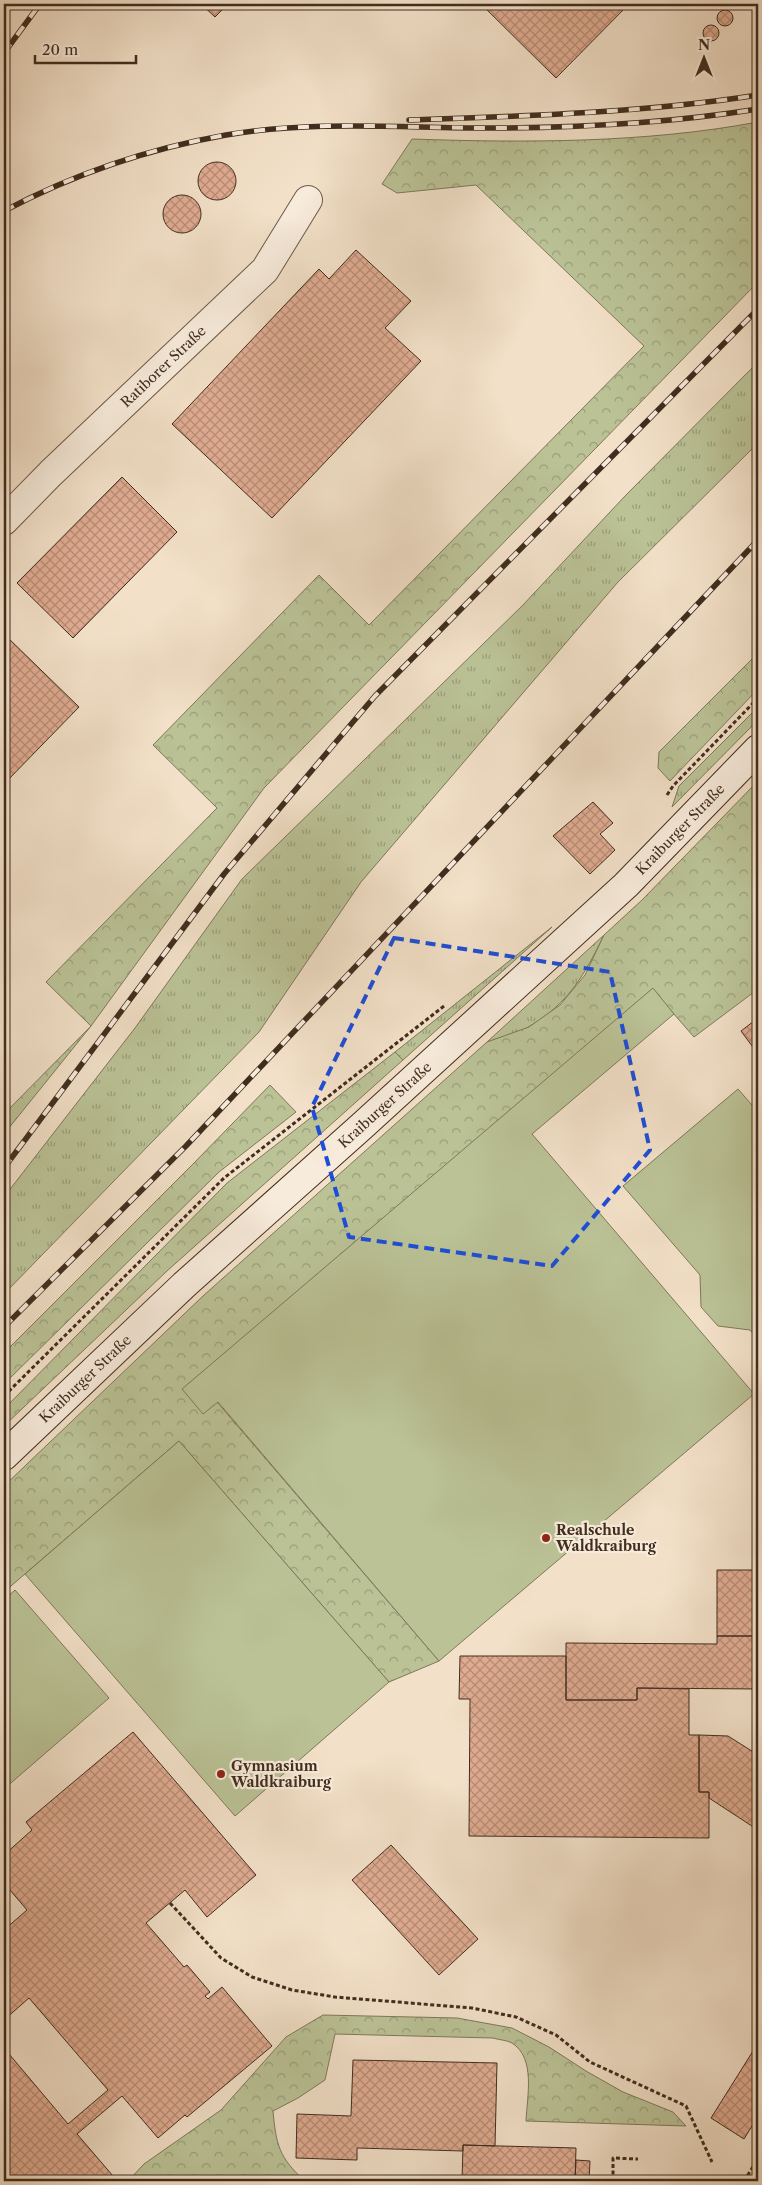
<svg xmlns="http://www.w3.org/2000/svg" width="762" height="2185" font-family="'Libre Caslon Text',serif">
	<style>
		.grass { fill: url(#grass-tufts); stroke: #7e785a }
		.forest { fill: url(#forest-crowns); stroke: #7e785a }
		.garden { fill: #bac296; stroke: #7e785a }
		.building { fill: url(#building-cross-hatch); stroke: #412d1e }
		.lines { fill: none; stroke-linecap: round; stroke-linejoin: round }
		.minor-casing { stroke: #6d5a48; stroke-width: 30 }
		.secondary-casing { stroke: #412d1e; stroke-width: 30 }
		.path { stroke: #412d1e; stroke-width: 3; stroke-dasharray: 4 2.5; stroke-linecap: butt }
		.minor { stroke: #f7ebdb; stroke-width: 28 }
		.secondary { stroke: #f7ebdb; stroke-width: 28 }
		.rail-casing { stroke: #412d1e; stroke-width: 5.5 }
		.rail { stroke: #f7ebdb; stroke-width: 4; stroke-dasharray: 11; stroke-linecap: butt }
		.marked { fill: none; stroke: #1d4ed8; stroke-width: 4; stroke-dasharray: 10 6; stroke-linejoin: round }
		.poi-dot { fill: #8f2418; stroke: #f7ebdb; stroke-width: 2 }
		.labels { text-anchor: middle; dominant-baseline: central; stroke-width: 4.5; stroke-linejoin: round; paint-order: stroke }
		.street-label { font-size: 14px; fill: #412d1e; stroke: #f7ebdb }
		.poi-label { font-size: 14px; font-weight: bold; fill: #412d1e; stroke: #f7ebdb; text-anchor: start }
	</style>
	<defs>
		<pattern id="grass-tufts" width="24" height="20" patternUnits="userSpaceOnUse" patternTransform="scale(1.25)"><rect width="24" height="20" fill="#bac296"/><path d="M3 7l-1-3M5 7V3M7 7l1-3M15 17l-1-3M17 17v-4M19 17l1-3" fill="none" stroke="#999e7a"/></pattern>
		<pattern id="forest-crowns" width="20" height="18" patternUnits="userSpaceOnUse" patternTransform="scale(1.25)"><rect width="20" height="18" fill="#bac296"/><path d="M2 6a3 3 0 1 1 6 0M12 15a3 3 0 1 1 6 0" fill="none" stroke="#999e7a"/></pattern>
		<pattern id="building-cross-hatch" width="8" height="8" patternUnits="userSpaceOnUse" patternTransform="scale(1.25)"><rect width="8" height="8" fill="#e0ab91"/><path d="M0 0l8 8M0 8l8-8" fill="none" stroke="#b78c76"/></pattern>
	</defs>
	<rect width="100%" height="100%" fill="#f2e0c8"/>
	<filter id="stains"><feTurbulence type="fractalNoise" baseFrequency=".004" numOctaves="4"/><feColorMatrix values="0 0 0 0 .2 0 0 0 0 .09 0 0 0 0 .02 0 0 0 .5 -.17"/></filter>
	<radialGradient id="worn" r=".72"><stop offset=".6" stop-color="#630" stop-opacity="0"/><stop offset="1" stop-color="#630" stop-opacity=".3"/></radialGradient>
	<path class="grass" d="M758 362V443L618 582 361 882 259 1032 4 1294V1197L135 1028 242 879 522 606 625 496Z
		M758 707V720L672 807 679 786Z
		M552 927 403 1060 395 1052Z
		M604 935C585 974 569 1003 530 1026 518 1034 501 1037 487 1042Z"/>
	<path class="forest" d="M758 122V282L264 788 91 1026 4 1134V1114L91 1026 46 982 217 808 153 745 319 575 369 625 644 346 476 185 397 193 382 184 412 139C526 143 646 143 758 122Z
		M758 653V689L670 781 658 768 659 752Z
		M758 781V989L694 1037 652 989 217 1402 439 1661 389 1682 179 1441 4 1592V1486L203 1296 487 1042 529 1027 560 1005 585 975 604 935 642 900Z
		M395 1052 403 1060 167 1271 4 1426V1409L227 1183Z
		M270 1085 296 1112 219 1172 4 1384V1353L194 1163Z
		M323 2015 457 2018 512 2028 549 2047 586 2071 623 2092 673 2112 686 2126 526 2121C527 2097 536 2058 512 2043 507 2040 499 2040 493 2038L335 2034 325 2080 298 2098 273 2111C276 2144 279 2158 305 2181H230L227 2177H196L190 2181H128L144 2164 221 2110 286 2037Z"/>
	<path class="garden" d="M653 988 674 1014 532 1134 754 1394 439 1661 218 1402 203 1414 182 1389Z
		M738 1089 758 1112V1339L750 1330 718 1326 701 1307 700 1275 623 1186Z
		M179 1441 389 1682 235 1816 25 1574Z
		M15 1590 109 1698 4 1789V1600Z"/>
	<path class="building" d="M201 4H228L215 17Z
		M481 4H629L556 78Z
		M717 18a8 8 0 1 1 16 0a8 8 0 1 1-16 0Z
		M703 33a8 8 0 1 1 16 0a8 8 0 1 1-16 0Z
		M198 181a19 19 0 1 1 38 0a19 19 0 1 1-38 0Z
		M163 214a19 19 0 1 1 38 0a19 19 0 1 1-38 0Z
		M356 250 411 301 385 328 421 361 272 518 172 424 319 269 329 279Z
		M122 477 177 532 73 638 17 583Z
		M4 634 79 707 4 784Z
		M593 802 613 823 600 834 615 850 590 874 553 836Z
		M758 1018V1054L741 1031Z
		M717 1570H758V1636H717Z
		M717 1636H758V1689L637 1688V1700H566V1643L717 1644Z
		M460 1656H566V1700H637V1688L689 1689V1735H699V1792H709V1838L469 1836 470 1699H459Z
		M133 1732 256 1875 207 1917 185 1890 146 1923 184 1967 187 1965 210 1992 205 1996 208 1999 222 1987 272 2046 187 2117 185 2115 158 2138 122 2096 77 2134 113 2176 107 2181H4V2048L68 2124 108 2090 29 1998 4 2020V1930L27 1910 4 1883V1855L32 1830 26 1822Z
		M699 1735 728 1736 758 1755V1830L709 1798V1792H699Z
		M391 1845 478 1939 439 1975 352 1880Z
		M758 2043V2116L744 2139 711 2118Z
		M353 2060 497 2063 495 2146 463 2145V2151L357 2148V2160L296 2158 297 2114 351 2116Z
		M463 2145 576 2148 575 2181H462Z
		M576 2160 590 2161 589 2181H575Z"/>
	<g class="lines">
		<g class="minor-casing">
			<g id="minor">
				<path id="s1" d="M4 521 51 473 265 270 308 200"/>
			</g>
		</g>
		<g class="secondary-casing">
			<g id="secondary">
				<path id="s2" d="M4 1456 184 1285 362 1126 626 885 758 749"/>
			</g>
		</g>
		<path class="path" d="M667 795 673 786 758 698
			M4 1396 224 1178 444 1006
			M170 1903 221 1958 252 1977 292 1990 335 1997 472 2008 516 2017 556 2035 590 2062 686 2106 712 2162
			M613 2181V2158L638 2159
			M744 2181 758 2159"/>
		<use href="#minor" class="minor"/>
		<use href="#secondary" class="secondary"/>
		<g class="rail-casing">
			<path id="rail" d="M4 10 10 4
				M4 53 40 4
				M409 120C526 116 643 113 758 95
				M4 211C74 174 147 149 226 135 313 120 401 128 488 128 578 128 670 123 758 109
				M4 1168 224 874 375 696 758 309
				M4 1327 186 1146 758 540"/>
		</g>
		<use href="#rail" class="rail"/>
	</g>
	<path class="marked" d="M394 938 610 972 650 1150 552 1266 349 1237 312 1107Z"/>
	<g class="poi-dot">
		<circle cx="546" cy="1538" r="5"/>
		<circle cx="221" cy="1774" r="5"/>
	</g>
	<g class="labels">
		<g class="street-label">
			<text stroke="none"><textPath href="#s1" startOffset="222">Ratiborer Straße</textPath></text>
			<text stroke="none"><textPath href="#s2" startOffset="922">Kraiburger Straße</textPath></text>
			<text stroke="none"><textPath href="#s2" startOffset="518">Kraiburger Straße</textPath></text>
			<text stroke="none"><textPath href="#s2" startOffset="112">Kraiburger Straße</textPath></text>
		</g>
		<g class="poi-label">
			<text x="556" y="1530">Realschule<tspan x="556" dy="16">Waldkraiburg</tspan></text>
			<text x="231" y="1766">Gymnasium<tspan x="231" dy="16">Waldkraiburg</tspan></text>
		</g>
	</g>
	<rect width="762" height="2185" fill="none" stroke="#f2e0c8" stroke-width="20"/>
	<rect x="5" y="5" width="752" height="2175" fill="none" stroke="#412d1e" stroke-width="2.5"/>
	<rect x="10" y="10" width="742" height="2165" fill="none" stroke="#412d1e"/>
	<g transform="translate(704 58)" stroke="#f7ebdb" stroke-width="4" paint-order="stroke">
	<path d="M0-4L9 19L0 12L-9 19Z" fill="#412d1e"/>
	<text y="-8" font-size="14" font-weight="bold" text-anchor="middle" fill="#412d1e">N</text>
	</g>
	<path d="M35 55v8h101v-8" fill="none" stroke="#412d1e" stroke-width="2.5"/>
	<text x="42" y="55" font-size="15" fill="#412d1e" stroke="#f7ebdb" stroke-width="4" paint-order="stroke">20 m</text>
	<rect width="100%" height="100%" filter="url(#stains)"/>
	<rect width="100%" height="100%" fill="url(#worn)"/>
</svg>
